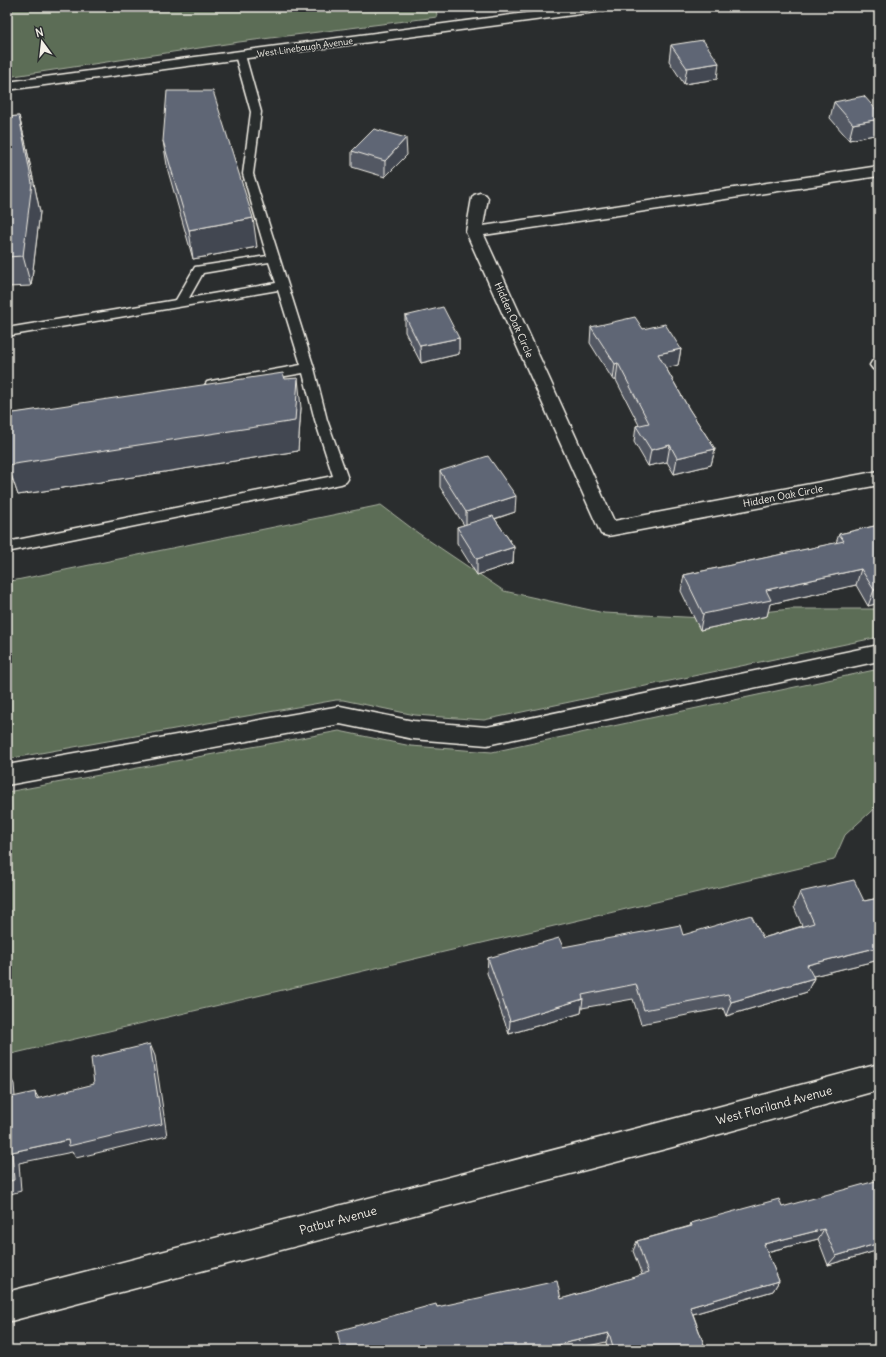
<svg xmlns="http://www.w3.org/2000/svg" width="886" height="1357" font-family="Delius,sans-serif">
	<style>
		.green { fill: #5c6d56; stroke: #a8af9f }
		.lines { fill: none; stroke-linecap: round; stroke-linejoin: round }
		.service-casing { stroke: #f4f1e8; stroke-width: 3 }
		.minor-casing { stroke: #f4f1e8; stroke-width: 3 }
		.tertiary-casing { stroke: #f4f1e8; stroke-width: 3 }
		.service { fill: #2a2d2e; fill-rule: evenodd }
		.minor { fill: #2a2d2e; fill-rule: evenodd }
		.tertiary { fill: #2a2d2e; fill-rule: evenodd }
		.wall { fill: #525864; stroke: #f4f1e8 }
		.shaded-wall { fill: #424751; stroke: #f4f1e8 }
		.building { fill: #5f6674; stroke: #f4f1e8 }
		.labels { text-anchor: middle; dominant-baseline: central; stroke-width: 3; stroke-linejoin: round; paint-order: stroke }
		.far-street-label { font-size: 9px; fill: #f4f1e8; stroke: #2a2d2e }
		.street-label { font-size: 10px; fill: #f4f1e8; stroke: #2a2d2e }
		.near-street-label { font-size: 12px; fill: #f4f1e8; stroke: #2a2d2e }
	</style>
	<rect width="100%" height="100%" fill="#2a2d2e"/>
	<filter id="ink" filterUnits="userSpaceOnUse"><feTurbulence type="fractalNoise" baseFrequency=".025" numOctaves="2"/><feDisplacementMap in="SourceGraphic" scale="8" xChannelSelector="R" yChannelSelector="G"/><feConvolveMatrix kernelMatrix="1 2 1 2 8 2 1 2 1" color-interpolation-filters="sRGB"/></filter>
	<g filter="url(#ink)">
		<path class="green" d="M7 7H436L437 17 239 42 7 77Z
			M381 505 418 533 504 591 604 613 704 618 791 609H879V637L484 720 415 715 343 700H336L7 759V582Z
			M879 669V804L845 835 834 860 7 1055V792L339 731 411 746 492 752Z"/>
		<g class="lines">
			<g class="service-casing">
				<path id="service" d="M240 52 245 55 261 112 253 174 314 368 327 420 348 479 346 482 341 484 7 552V542L333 476 315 420 303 373 211 389 207 388 205 385 207 382 211 381 301 365 278 290 7 336V328L176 300 195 267 267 256 243 174 251 112 235 55ZM269 262 276 283 189 298 203 273Z"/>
			</g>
			<g class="minor-casing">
				<path id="minor" d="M879 166V176L484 235 614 521 879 471V485L608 536 601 534 466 232 472 198 474 195 480 193 486 195 488 198 483 226Z
					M879 358V371L873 369 870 365 873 360Z
					M879 645V661L487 745 413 739 340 724 7 785V765L340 706 413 721 487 727Z
					M879 1064V1090L669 1148 7 1322V1292L669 1120Z"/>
			</g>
			<g class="tertiary-casing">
				<path id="tertiary" d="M571 7H610L608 10 603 11 7 90V82Z"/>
			</g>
			<use href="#service" class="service"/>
			<use href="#minor" class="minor"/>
			<use href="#tertiary" class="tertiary"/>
		</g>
		<path class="wall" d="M671 45 717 79 684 84 669 61Z
			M834 102 879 113V134L849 140 830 118Z
			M19 116 26 145 40 212 31 286 7 287V117Z
			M163 141 257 247 193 259 168 171Z
			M352 151 407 155 385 177 352 167Z
			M405 316 459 338V354L421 363 405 332Z
			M591 327 643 329 681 349 678 365 666 368 689 409 715 449 711 465 674 474 667 462 648 466 634 442 636 426 639 425 616 380H613L590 343Z
			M285 379 301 408 298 451 18 495 13 480H7V414Z
			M440 471 515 512 495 519 514 547 513 563 477 575 457 543V527L464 525 440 487Z
			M879 525V603L868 606 856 585 770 604 767 616 700 630 681 591 684 575 836 543 839 534Z
			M800 892 864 901 879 898V960L813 976 814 978 807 992 726 1016 723 1008 641 1024 633 999 582 1008 581 1013 509 1034 487 973 488 958 563 947 683 935 763 938 802 926 794 907Z
			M782 1207 879 1250 828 1265 818 1239 767 1252 779 1281 773 1291 693 1314 706 1350H608L606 1342 437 1307 561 1299 642 1275 633 1251 637 1241 690 1226 691 1223Z"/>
		<path class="shaded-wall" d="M719 63 717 79 684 84 687 68Z
			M19 116 26 145 40 212 31 286 23 256Z
			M879 119V134L849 140 853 124Z
			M406 138 407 155 385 177V161Z
			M253 218 257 247 193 259 189 230Z
			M459 338V354L421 363 420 346Z
			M681 349 678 365 655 371 658 354Z
			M618 363 616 380H613L615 364Z
			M298 378 301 408 298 451 18 495 8 465Z
			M670 445 667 462 648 466 651 450Z
			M715 449 711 465 674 474 677 458Z
			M516 496 515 512 466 528V512Z
			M514 547 513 563 477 575V559Z
			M861 569 856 585 770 604 767 616 700 630 703 614 766 590Z
			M879 589V603L868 606 874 590Z
			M879 947V960L801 979 807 965Z
			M814 978 807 992 726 1016 731 1002Z
			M583 999 581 1013 509 1034 510 1021Z
			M150 1044 155 1056 167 1136 76 1158 72 1152 19 1163 21 1191 7 1195V1182L12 1152 68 1140Z
			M7 1072 14 1084 16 1110 8 1098Z
			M35 1092 42 1104 36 1099Z
			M824 1229 818 1239 758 1254 764 1244Z
			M879 1243V1250L828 1265 836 1256Z
			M779 1281 773 1291 686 1316 690 1307Z
			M609 1333 606 1342 571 1350H535Z
			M644 1346 642 1350H632Z"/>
		<path class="building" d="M703 40 719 63 687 68 671 45Z
			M167 91H213L253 218 189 230 163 141Z
			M864 96 879 113V119L853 124 834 102Z
			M19 116 32 183 23 256 7 257V117Z
			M374 129 406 138 385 161 352 151Z
			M443 307 459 338 420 346 405 316Z
			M635 317 643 329 665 324 681 349 658 354 689 409 715 449 677 458 670 445 651 450 636 426 649 423 618 363 615 364 591 327Z
			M283 373 285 379 298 378 295 421 8 465 7 455V414Z
			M488 456 516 496 466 512 440 471Z
			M493 516 514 547 477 559 457 527Z
			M879 525V589L874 590 861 569 766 590 771 600 703 614 684 575 844 541 839 534Z
			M854 880 864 901 879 898V947L807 965 814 978 731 1002 728 994 644 1010 636 984 582 995 583 999 510 1021 488 958 559 938 563 947 680 925 683 935 751 915 763 938 814 923 800 892Z
			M150 1044 162 1124 69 1146 68 1140 12 1152 14 1180 7 1182V1075L8 1098 35 1092 36 1099 94 1084 91 1058Z
			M879 1180V1243L836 1256 824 1229 764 1244 779 1281 690 1307 706 1350H645L644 1346 632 1350H614L609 1333 535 1350H341L337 1331 436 1304 437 1307 557 1281 561 1299 648 1273 637 1241 692 1226 691 1223 779 1199 782 1207Z"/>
	</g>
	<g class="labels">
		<g class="far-street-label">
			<text transform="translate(305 47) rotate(-8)">West Linebaugh Avenue</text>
		</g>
		<g class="street-label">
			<text transform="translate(514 320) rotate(66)">Hidden Oak Circle</text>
			<text transform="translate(783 496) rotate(-11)">Hidden Oak Circle</text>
		</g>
		<g class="near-street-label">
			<text transform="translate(774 1105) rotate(-15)">West Floriland Avenue</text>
			<text transform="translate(338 1220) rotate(-15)">Patbur Avenue</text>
		</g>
	</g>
	<rect width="886" height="1357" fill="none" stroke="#2a2d2e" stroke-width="24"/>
	<rect x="12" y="12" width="862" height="1333" fill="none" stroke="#f4f1e8" stroke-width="1.5" filter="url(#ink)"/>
	<g transform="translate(42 42) rotate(345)" stroke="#2a2d2e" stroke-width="3" paint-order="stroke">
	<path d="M0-3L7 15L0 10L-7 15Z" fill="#f4f1e8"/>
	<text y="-6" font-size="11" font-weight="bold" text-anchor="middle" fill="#f4f1e8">N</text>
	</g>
</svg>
